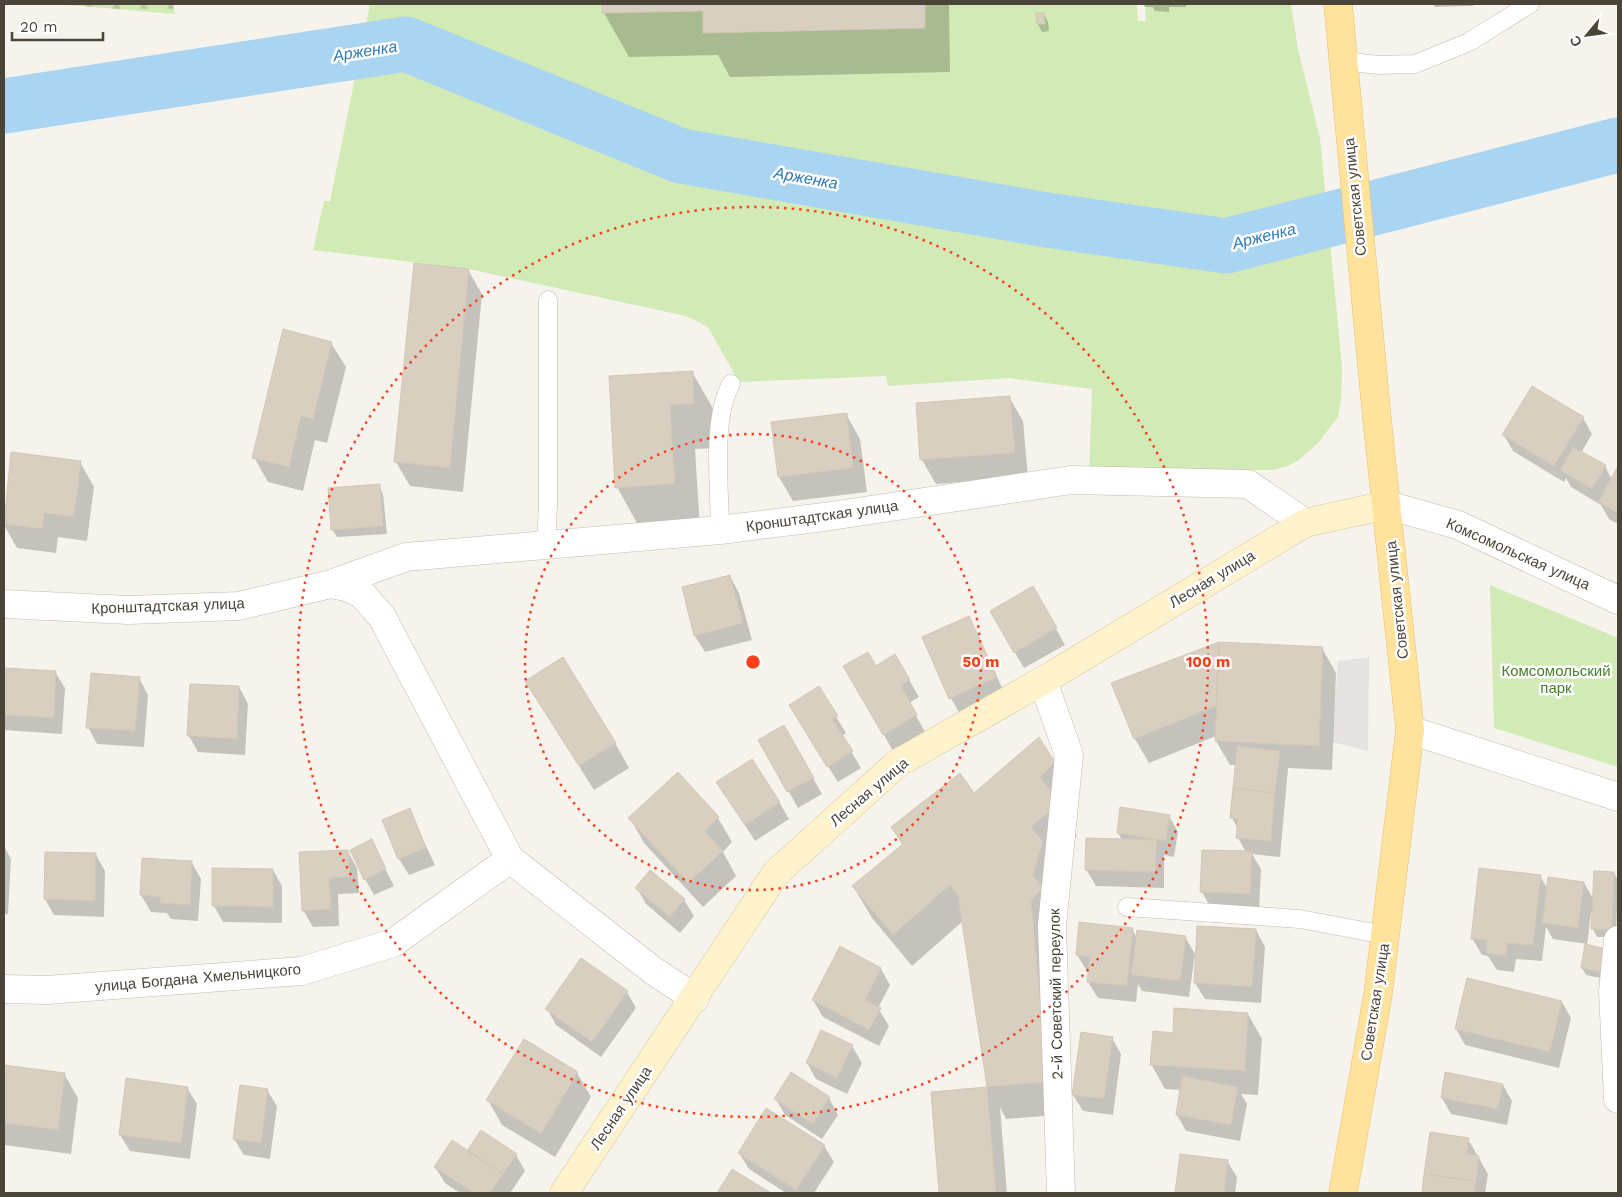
<svg xmlns="http://www.w3.org/2000/svg" width="1622" height="1197" font-family="'Work Sans',sans-serif">
	<style>
		.green { fill: #d2eab5 }
		.forest { fill: url(#forest-firs) }
		.parking { fill: #e5e3e0 }
		.shadow { fill: #0003 }
		.lines { fill: none; stroke-linecap: round; stroke-linejoin: round }
		.river { stroke: #a9d4f2; stroke-width: 55 }
		.building { fill: #d8cfc1; stroke: #d3c7b4 }
		.lane-casing { stroke: #c2bbae; stroke-width: 19 }
		.street-casing { stroke: #c2bbae; stroke-width: 29 }
		.secondary-casing { stroke: #d6c79b; stroke-width: 29 }
		.primary-casing { stroke: #e6c16a; stroke-width: 29 }
		.lane { stroke: #fff; stroke-width: 18 }
		.street { stroke: #fff; stroke-width: 28 }
		.secondary { stroke: #fff3cd; stroke-width: 28 }
		.primary { stroke: #ffe39c; stroke-width: 28 }
		.ring { fill: none; stroke: #fc3f1d; stroke-width: 2.5; stroke-dasharray: 2.5 5 }
		.labels { text-anchor: middle; dominant-baseline: central; stroke-width: 5; stroke-linejoin: round; paint-order: stroke }
		.street-label { font-size: 15px; fill: #4b4439; stroke: #fff }
		.park-label { font-size: 15px; fill: #4a7f2a; stroke: #fff }
		.water-label { font-size: 16px; font-style: italic; fill: #2e7ab2; stroke: #fff }
		.centre { fill: #fc3f1d; stroke: #fff; stroke-width: 2.5 }
		.ring-label { font-size: 15px; text-anchor: middle; font-weight: bold; fill: #fc3f1d; stroke: #fff; stroke-width: 5; stroke-linejoin: round; paint-order: stroke }
	</style>
	<defs>
		<pattern id="forest-firs" width="22" height="20" patternUnits="userSpaceOnUse" patternTransform="scale(1.25)"><rect width="22" height="20" fill="#d2eab5"/><path d="M5 1l3.5 6h-7zM16 11l3.5 6h-7z" fill="#b6ca9c"/></pattern>
	</defs>
	<rect width="100%" height="100%" fill="#f6f3ec"/>
	<path class="green" d="M370 4H1137L1138 21H1146L1145 4H1291L1298 49 1320 138 1342 367 1341 401 1338 417 1318 443 1299 460 1288 466 1274 470H1223L1089 476 1092 389 1009 378 888 386 886 376 739 382 708 327 686 316 469 269 313 250 324 201H330Z
		M1490 585 1618 638V767L1494 728Z"/>
	<path class="forest" d="M57 4H173L175 14Z"/>
	<path class="parking" d="M1369 657 1368 751 1332 742 1338 661Z"/>
	<path class="shadow" d="M603 4H949L950 72 730 77 718 55 629 57 604 13Z
		M1143 4H1186V7H1169V12L1155 11 1153 7H1145Z
		M1433 4H1473V6L1435 7Z
		M1044 14 1048 22 1049 31 1042 32 1038 24Z
		M468 270 482 294 463 492 410 486 396 462Z
		M331 343 346 367 327 443 315 440 303 491 268 482 254 457Z
		M692 372 718 417 719 448 695 449 700 528 642 532 617 487 610 377Z
		M1009 397 1023 421 1028 477 936 484 922 460 917 404Z
		M846 414 860 439 867 492 793 501 779 477Z
		M1583 418 1592 434 1581 453 1605 466 1612 480 1618 469V524L1609 519 1601 505 1571 487 1566 478 1564 482 1513 451 1504 435Z
		M12 454 80 462 94 487 87 541 58 537 56 553 17 548 4 525Z
		M379 486 383 494 387 534 337 537 332 529Z
		M730 576 739 593 752 640 705 652 695 636Z
		M1033 588 1065 645 1024 668 991 612Z
		M969 617 1005 694 960 714 951 698Z
		M1220 643 1322 648 1336 673 1332 770 1288 768 1280 857 1252 854 1261 869 1259 910 1211 908 1202 892 1246 852 1238 838V829L1232 818 1237 765H1230L1216 741V736L1149 763 1135 739 1113 684Z
		M895 656 919 697 909 703 925 732 893 751 845 667H875Z
		M4 669 55 672 65 688 62 734 4 730Z
		M139 678 148 695 144 747 97 744 88 727Z
		M239 687 248 704 245 755 198 752 189 736Z
		M818 688 846 733 842 736 861 768 838 782 800 722Z
		M541 706 615 743 629 768 594 790Z
		M784 727 822 794 798 808 760 740Z
		M1053 762 1072 794 1060 806 1077 836 1051 857 1066 1114 1006 1119 1000 1107 1007 1193H941L932 1093 988 1089 963 921 912 966 872 918 853 886 903 846 892 827Z
		M678 774 718 818 732 842 723 852 736 876 703 907 644 843 630 818Z
		M718 783 779 802 789 819 755 841Z
		M409 810 435 865 409 875 399 859 383 820Z
		M1169 816 1178 832 1174 857 1164 855V888L1096 886 1086 869 1122 840 1118 833Z
		M371 841 394 886 374 895 365 879Z
		M4 846 11 859 8 914H4Z
		M348 852 357 868 359 893 338 894 339 926 313 927 303 910Z
		M96 855 105 871 104 917 54 915 45 899Z
		M192 863 201 879 198 921 171 919 167 913 151 912 141 895Z
		M273 870 282 886V923L223 922 214 906Z
		M650 872 684 900 694 916 680 933 646 904 637 888Z
		M1614 873 1618 881 1616 937H1597L1593 929V912H1591L1587 946 1605 979 1586 975 1582 968 1587 944 1553 939 1546 927 1542 961 1516 959 1514 972 1497 970 1488 956 1482 955 1472 938 1540 876 1548 890 1584 883 1594 900Z
		M1132 929 1137 938 1185 937 1195 954 1189 997 1142 991 1138 984 1136 1002 1098 998 1088 982 1089 972 1087 971 1077 955Z
		M1256 930 1265 947 1261 1003 1205 999 1195 983Z
		M881 969 890 985 878 1008 889 1026 879 1046 823 1017 813 1000Z
		M627 992 636 1008 601 1057 556 1025 547 1009Z
		M1562 1002 1571 1018 1559 1068 1465 1045 1456 1029Z
		M1248 1014 1262 1039 1258 1095 1241 1094 1247 1104 1240 1141 1186 1131 1177 1115 1181 1090 1165 1089 1151 1064 1174 1034Z
		M1112 1038 1121 1054 1113 1115 1083 1111 1073 1095Z
		M852 1046 862 1063 847 1094 816 1079 807 1063Z
		M4 1066 64 1074 78 1098 71 1154 4 1145Z
		M577 1073 591 1097 555 1157 502 1125 488 1100Z
		M1503 1085 1512 1101 1507 1125 1451 1114 1442 1098Z
		M187 1088 197 1104 190 1159 130 1151 120 1135Z
		M267 1090 277 1106 270 1159 244 1155 234 1139Z
		M829 1098 838 1115 822 1139 785 1115 776 1099Z
		M1431 1134 1468 1139 1488 1174 1485 1193H1423Z
		M824 1146 834 1162 814 1193H786L749 1169 739 1153Z
		M468 1152 516 1155 525 1171 510 1193H460L445 1183 435 1167Z
		M1181 1155 1227 1161 1237 1177 1235 1193H1176Z"/>
	<g class="lines">
		<path class="river" d="M4 106 406 44 681 156 1047 220 1226 246 1618 145"/>
	</g>
	<path class="building" d="M602 4H925V28L703 33V11L602 13Z
		M1036 13H1044L1045 24H1037Z
		M414 263 469 269 450 468 394 462Z
		M283 329 332 342 313 419 301 416 289 467 252 458Z
		M693 371 694 404 670 405 675 484 615 488 609 376Z
		M1532 386 1584 417 1554 466 1502 435Z
		M1010 396 1015 453 920 460 916 403Z
		M847 413 853 468 778 477 771 422Z
		M1573 447 1606 465 1592 489 1560 470Z
		M11 452 81 461 74 517 44 513 42 529 4 524Z
		M1618 466V513L1598 502Z
		M380 484 383 526 331 530 328 488Z
		M730 575 743 623 694 636 682 587Z
		M1033 586 1057 628 1014 653 990 611Z
		M969 616 997 677 949 699 922 637Z
		M1219 642 1323 647 1319 746 1215 741Z
		M1219 642 1216 706 1134 739 1111 683Z
		M868 652 876 666 895 654 910 680 901 686 917 715 883 735 843 666Z
		M563 657 616 743 579 766 525 681Z
		M4 668 56 671 54 718 4 715Z
		M91 673 140 677 135 731 86 728Z
		M190 684 239 686 237 739 187 736Z
		M819 686 838 716 832 719 853 751 827 767 789 705Z
		M784 725 814 778 787 792 758 740Z
		M1039 737 1055 762 1040 777 1060 803 1031 827 1043 841 1033 876 1043 888 1031 900 1048 1082 987 1087 958 896 950 885 893 935 852 886 903 844 891 827 960 773 974 793Z
		M1237 746 1280 751 1275 793 1233 788Z
		M752 759 780 802 745 825 716 782Z
		M678 772 719 817 705 831 723 851 688 883 628 818Z
		M1233 788 1275 793 1271 841 1236 838 1238 819 1230 818Z
		M1120 807 1170 815 1166 841 1117 833Z
		M410 808 426 848 398 859 382 820Z
		M1086 838 1157 840 1155 872 1085 870Z
		M372 839 386 869 364 880 350 850Z
		M348 850 350 877 329 878 331 909 302 911 299 852Z
		M1202 850 1252 851 1250 894 1200 892Z
		M45 852 96 853 95 901 44 899Z
		M142 858 192 861 190 905 160 903V897L140 895Z
		M212 868 273 869V907L212 906Z
		M1479 868 1541 875 1533 945 1507 943 1506 956 1486 953 1487 940 1471 939Z
		M650 870 685 899 670 917 635 888Z
		M1594 871 1614 872 1612 930 1591 929Z
		M1548 877 1584 882 1578 928 1542 923Z
		M1079 922 1133 928 1127 986 1087 982 1090 957 1076 955Z
		M1197 926 1256 929 1252 987 1194 983Z
		M1137 930 1186 936 1180 981 1131 975Z
		M1585 944 1606 949 1601 972 1581 968Z
		M840 946 881 968 865 1000 881 1008 869 1030 812 1000Z
		M581 958 628 991 592 1042 545 1009Z
		M1467 978 1562 1001 1550 1052 1455 1029Z
		M1174 1008 1248 1013 1245 1071 1150 1065 1153 1031 1173 1033Z
		M821 1030 853 1045 837 1078 806 1063Z
		M1081 1032 1113 1037 1104 1099 1072 1095Z
		M524 1039 578 1072 541 1134 486 1100Z
		M4 1065 65 1073 58 1130 4 1123Z
		M791 1072 830 1097 813 1124 774 1099Z
		M1445 1072 1503 1084 1498 1109 1441 1098Z
		M1182 1076 1238 1087 1231 1125 1176 1115Z
		M126 1078 188 1087 181 1143 119 1135Z
		M240 1085 268 1089 261 1143 233 1139Z
		M987 1087 996 1193H939L931 1092Z
		M766 1108 825 1145 796 1190 738 1153Z
		M481 1130 517 1154 503 1174 467 1151Z
		M1430 1132 1469 1138 1467 1154 1479 1156 1476 1181 1424 1174Z
		M452 1140 503 1174 490 1193H474L434 1167Z
		M1180 1154 1228 1160 1224 1193H1175Z
		M732 1169 771 1193H717Z
		M1424 1174 1476 1181 1474 1193H1422Z"/>
	<g class="lines">
		<g class="lane-casing">
			<path id="lane" d="M1343 61 1378 65 1415 64 1469 42 1530 4
				M720 530C720 488 711 420 731 384
				M546 545 548 505V300
				M1127 907 1300 919 1385 935"/>
		</g>
		<g class="street-casing">
			<path id="street" d="M1387 505 1458 525 1618 600
				M331 584 406 557 720 530 824 517 1071 480 1248 484 1305 523
				M4 604 129 610 239 606 331 584 346 587 362 594 382 617 510 859 655 972 695 998
				M1043 681 1069 755 1052 926 1061 1193
				M1410 730 1618 797
				M1618 940 1613 991 1618 1099
				M4 989 47 990 302 971 393 943 510 859"/>
		</g>
		<g class="secondary-casing">
			<path id="secondary" d="M564 1193 776 873 898 763 1051 676 1305 523 1387 505"/>
		</g>
		<g class="primary-casing">
			<path id="primary" d="M1338 4 1377 419 1410 730 1378 994 1343 1193"/>
		</g>
		<use href="#lane" class="lane"/>
		<use href="#street" class="street"/>
		<use href="#secondary" class="secondary"/>
		<use href="#primary" class="primary"/>
	</g>
	<g class="ring">
		<circle cx="753" cy="662" r="228"/>
		<circle cx="753" cy="662" r="455"/>
	</g>
	<g class="labels">
		<g class="street-label">
			<text transform="translate(1355 197) rotate(-96)">Советская улица</text>
			<text transform="translate(822 516) rotate(-8)">Кронштадтская улица</text>
			<text transform="translate(1518 554) rotate(24)">Комсомольская улица</text>
			<text transform="translate(1212 579) rotate(-31)">Лесная улица</text>
			<text transform="translate(1397 600) rotate(-96)">Советская улица</text>
			<text transform="translate(168 606) rotate(-2)">Кронштадтская улица</text>
			<text transform="translate(869 792) rotate(-40)">Лесная улица</text>
			<text transform="translate(198 978) rotate(-5)">улица Богдана Хмельницкого</text>
			<text transform="translate(1056 994) rotate(-91)">2-й Советский переулок</text>
			<text transform="translate(1375 1002) rotate(-81)">Советская улица</text>
			<text transform="translate(621 1108) rotate(-56)">Лесная улица</text>
		</g>
		<g class="park-label">
			<text x="1556" y="671">Комсомольский<tspan x="1556" dy="17">парк</tspan></text>
		</g>
		<g class="water-label">
			<text transform="translate(365 51) rotate(-9)">Арженка</text>
			<text transform="translate(806 178) rotate(10)">Арженка</text>
			<text transform="translate(1264 236) rotate(-14)">Арженка</text>
		</g>
	</g>
	<circle cx="753" cy="662" r="8" class="centre"/>
	<g class="ring-label">
		<text x="981" y="667">50 m</text>
		<text x="1208" y="667">100 m</text>
	</g>
	<rect width="1622" height="1197" fill="none" stroke="#4b4439" stroke-width="10"/>
	<g transform="translate(1587 35) rotate(241)" stroke="#ffffff" stroke-width="4" paint-order="stroke">
	<path d="M0-4L9 19L0 12L-9 19Z" fill="#4b4439"/>
	<text y="-8" font-size="14" font-weight="bold" text-anchor="middle" fill="#4b4439">С</text>
	</g>
	<path d="M12 32v8h91v-8" fill="none" stroke="#4b4439" stroke-width="2.5"/>
	<text x="20" y="32" font-size="15" fill="#4b4439" stroke="#ffffff" stroke-width="4" paint-order="stroke">20 m</text>
</svg>
